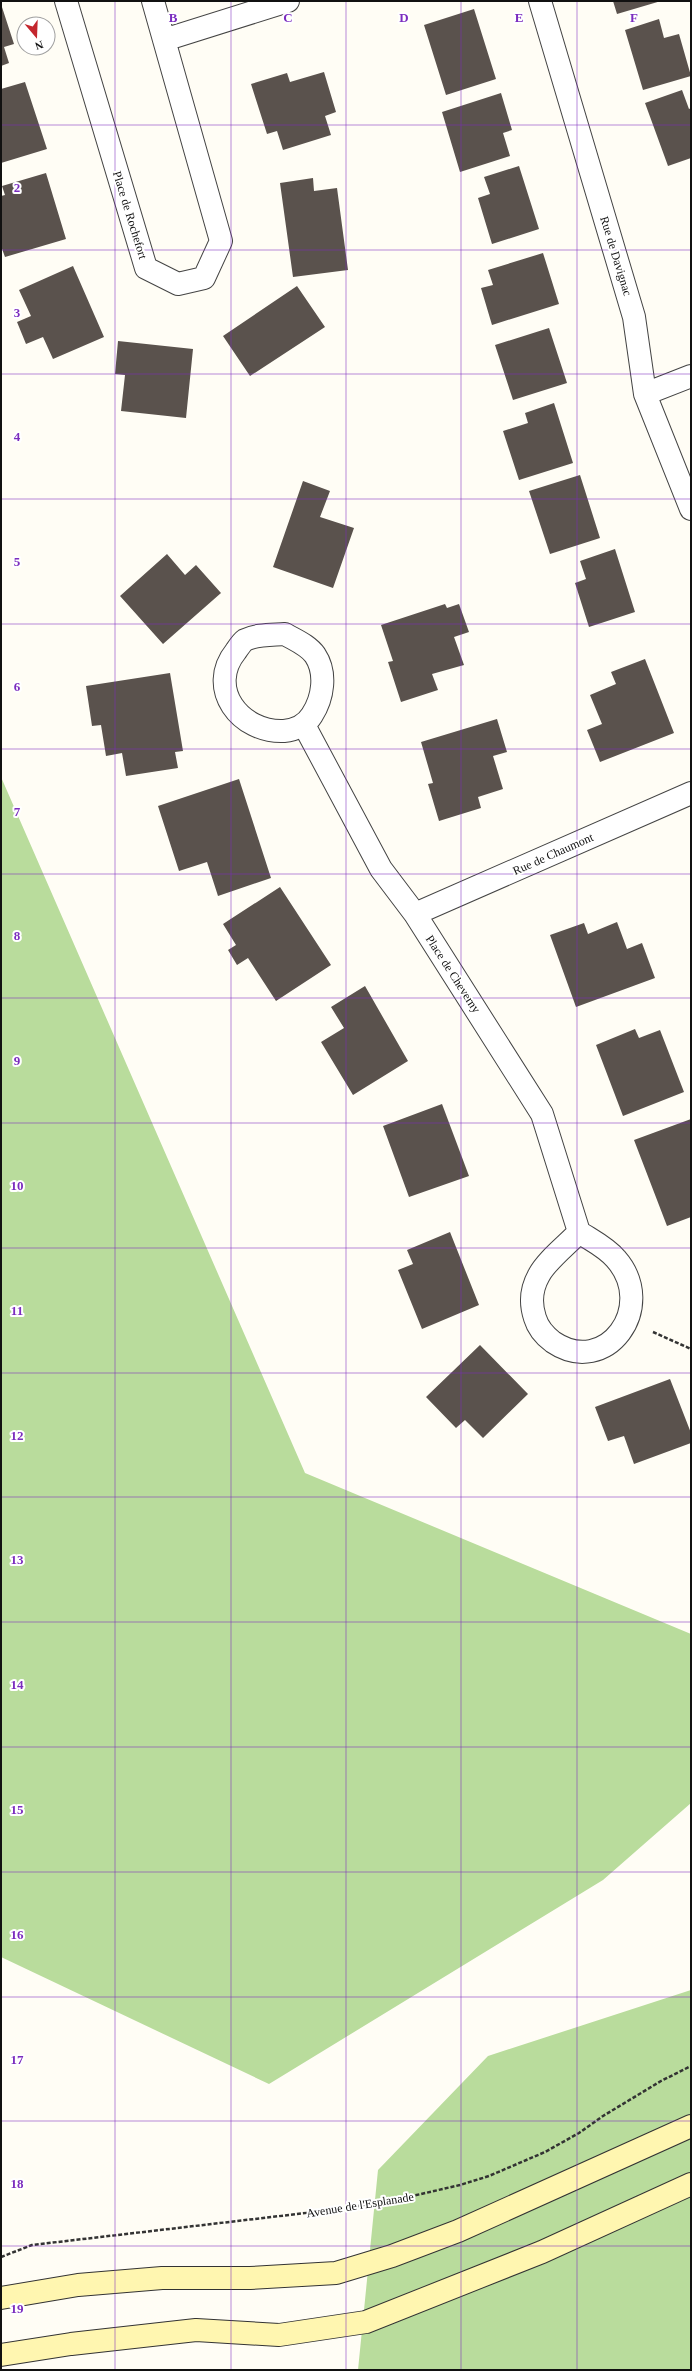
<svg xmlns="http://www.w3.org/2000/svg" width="692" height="2371" font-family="'Times New Roman',serif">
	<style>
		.forest { fill: #b9dc9c }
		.building { fill: #5a524d }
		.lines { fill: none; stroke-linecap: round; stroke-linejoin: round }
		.street-casing { stroke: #444; stroke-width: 24 }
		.secondary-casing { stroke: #333; stroke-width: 24 }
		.path { stroke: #333; stroke-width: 2.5; stroke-dasharray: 4 2; stroke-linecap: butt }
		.street { stroke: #fff; stroke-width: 22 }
		.secondary { stroke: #fff6b0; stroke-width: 22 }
		.grid { fill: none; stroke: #7b2cbf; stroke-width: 1; stroke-opacity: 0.55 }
		.labels { text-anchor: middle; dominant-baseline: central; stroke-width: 4; stroke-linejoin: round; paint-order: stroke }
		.street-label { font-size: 12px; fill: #111; stroke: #fff }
		.grid-label { font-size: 13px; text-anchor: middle; font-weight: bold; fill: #7b2cbf; stroke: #fff; stroke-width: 4; stroke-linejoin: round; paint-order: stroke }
	</style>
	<rect width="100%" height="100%" fill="#fffdf5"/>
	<path class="forest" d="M1 777 305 1473 691 1634V1803L603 1880 269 2084 1 1957Z
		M691 1990V2370H358L378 2170 488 2056Z"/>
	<path class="building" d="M613 1H661L617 14Z
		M1 4 14 44 4 47 9 63 1 66Z
		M474 9 496 79 446 95 424 25Z
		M659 19 664 38 679 34 691 76 643 90 625 30Z
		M324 72 336 112 325 116 331 135 283 150 277 131 267 134 251 84 287 73 290 82Z
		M25 82 47 149 1 163V89Z
		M682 90 689 109 691 108V158L668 166 645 103Z
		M501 93 512 130 503 133 510 156 460 172 442 112Z
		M519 166 539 229 492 244 478 198 490 194 484 177Z
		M46 173 66 239 5 257 1 246V196L5 195 2 186Z
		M313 178 314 191 337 188 348 270 293 277 280 183Z
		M543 253 559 304 492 325 481 288 493 285 488 270Z
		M73 266 104 337 53 359 43 337 26 344 17 322 31 316 19 290Z
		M297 286 325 327 250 376 223 336Z
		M549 328 567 383 513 400 495 345Z
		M118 341 193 349 186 418 121 411 125 375 115 374Z
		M554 403 573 463 519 480 503 431 528 423 525 413Z
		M580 475 600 538 550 554 529 491Z
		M303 481 330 491 320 517 354 528 333 588 273 567Z
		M615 549 635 612 589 627 575 583 586 579 580 561Z
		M167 554 185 575 196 565 221 593 163 644 120 596Z
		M445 604 447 608 459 604 469 632 454 637 464 665 432 674 438 690 401 702 388 662 393 661 381 625Z
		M645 659 674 733 600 762 587 730 602 724 590 695 616 684 611 672Z
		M170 673 183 751 175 752 178 768 126 776 122 753 106 756 101 725 92 726 86 686Z
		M497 719 507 752 493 756 503 789 478 797 481 808 439 821 428 784 433 783 421 742Z
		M239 779 271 878 218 896 207 862 179 871 158 806Z
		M280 887 331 965 276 1001 248 958 237 965 228 950 236 945 223 924Z
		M617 922 627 949 642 943 655 978 576 1007 550 935 584 923 588 934Z
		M365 986 408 1061 353 1095 321 1042 344 1028 331 1007Z
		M635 1029 639 1038 660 1030 684 1092 623 1116 596 1045Z
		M442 1104 469 1176 409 1197 383 1126Z
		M691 1119V1217L667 1226 634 1140Z
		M450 1232 479 1305 422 1329 398 1270 413 1264 407 1250Z
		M480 1345 528 1394 483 1438 465 1420 456 1428 426 1397Z
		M670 1379 691 1433V1443L634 1464 624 1436 608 1441 595 1407Z"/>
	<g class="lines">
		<g class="street-casing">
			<path id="street" d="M66 1 146 268 178 284 204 278 221 241 153 1
				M540 1 634 317 645 394 691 509
				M164 40 288 1
				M645 394 691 376
				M285 634C295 640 308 645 315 655 327 673 323 698 312 715 306 725 295 730 284 731 240 733 206 688 236 651 238 648 242 642 245 640 257 634 273 635 285 634Z
				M304 725 381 869 415 914 542 1114 579 1232
				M415 914 691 793
				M579 1232C591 1240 606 1247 616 1259 658 1307 606 1378 553 1342 545 1336 538 1328 535 1318 530 1303 531 1289 539 1275 547 1260 567 1245 579 1232Z"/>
		</g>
		<g class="secondary-casing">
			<path id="secondary" d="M1 2298 78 2285 162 2278H250L336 2273 392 2256 458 2231 691 2126
				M1 2355 71 2344 196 2330 279 2335 366 2322 542 2252 691 2184"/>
		</g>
		<path class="path" d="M653 1332 691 1349
			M1 2257 32 2245 340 2209 395 2200 460 2185 489 2176 545 2152 579 2133 603 2116 661 2081 691 2066"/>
		<use href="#street" class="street"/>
		<use href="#secondary" class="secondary"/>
	</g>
	<path class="grid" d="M115 1V2370M231 1V2370M346 1V2370M461 1V2370M577 1V2370M1 125H691M1 250H691M1 374H691M1 499H691M1 624H691M1 749H691M1 874H691M1 998H691M1 1123H691M1 1248H691M1 1373H691M1 1497H691M1 1622H691M1 1747H691M1 1872H691M1 1997H691M1 2121H691M1 2246H691"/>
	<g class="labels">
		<g class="street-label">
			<text transform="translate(130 215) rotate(73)">Place de Rochefort</text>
			<text transform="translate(616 256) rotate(73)">Rue de Davignac</text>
			<text transform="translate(553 854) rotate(-24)">Rue de Chaumont</text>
			<text transform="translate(453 974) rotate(57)">Place de Cheverny</text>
			<text transform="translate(360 2205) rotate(-9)">Avenue de l'Esplanade</text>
		</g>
	</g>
	<g class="grid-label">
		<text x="173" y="22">B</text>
		<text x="288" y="22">C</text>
		<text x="404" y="22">D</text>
		<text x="519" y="22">E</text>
		<text x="634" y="22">F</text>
		<text x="17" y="192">2</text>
		<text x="17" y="317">3</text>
		<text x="17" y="441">4</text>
		<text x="17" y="566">5</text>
		<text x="17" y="691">6</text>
		<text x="17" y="816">7</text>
		<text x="17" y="940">8</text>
		<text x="17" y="1065">9</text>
		<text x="17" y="1190">10</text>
		<text x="17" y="1315">11</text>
		<text x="17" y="1440">12</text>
		<text x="17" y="1564">13</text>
		<text x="17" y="1689">14</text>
		<text x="17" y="1814">15</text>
		<text x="17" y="1939">16</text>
		<text x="17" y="2064">17</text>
		<text x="17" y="2188">18</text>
		<text x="17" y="2313">19</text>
	</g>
	<rect width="692" height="2371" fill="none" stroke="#111111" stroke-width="4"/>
	<g transform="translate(36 36) rotate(161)"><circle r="19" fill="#ffffff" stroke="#a0a0a0"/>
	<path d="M0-3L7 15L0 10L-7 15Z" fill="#c4262e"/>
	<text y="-6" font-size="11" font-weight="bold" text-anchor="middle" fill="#111111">N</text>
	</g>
</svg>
